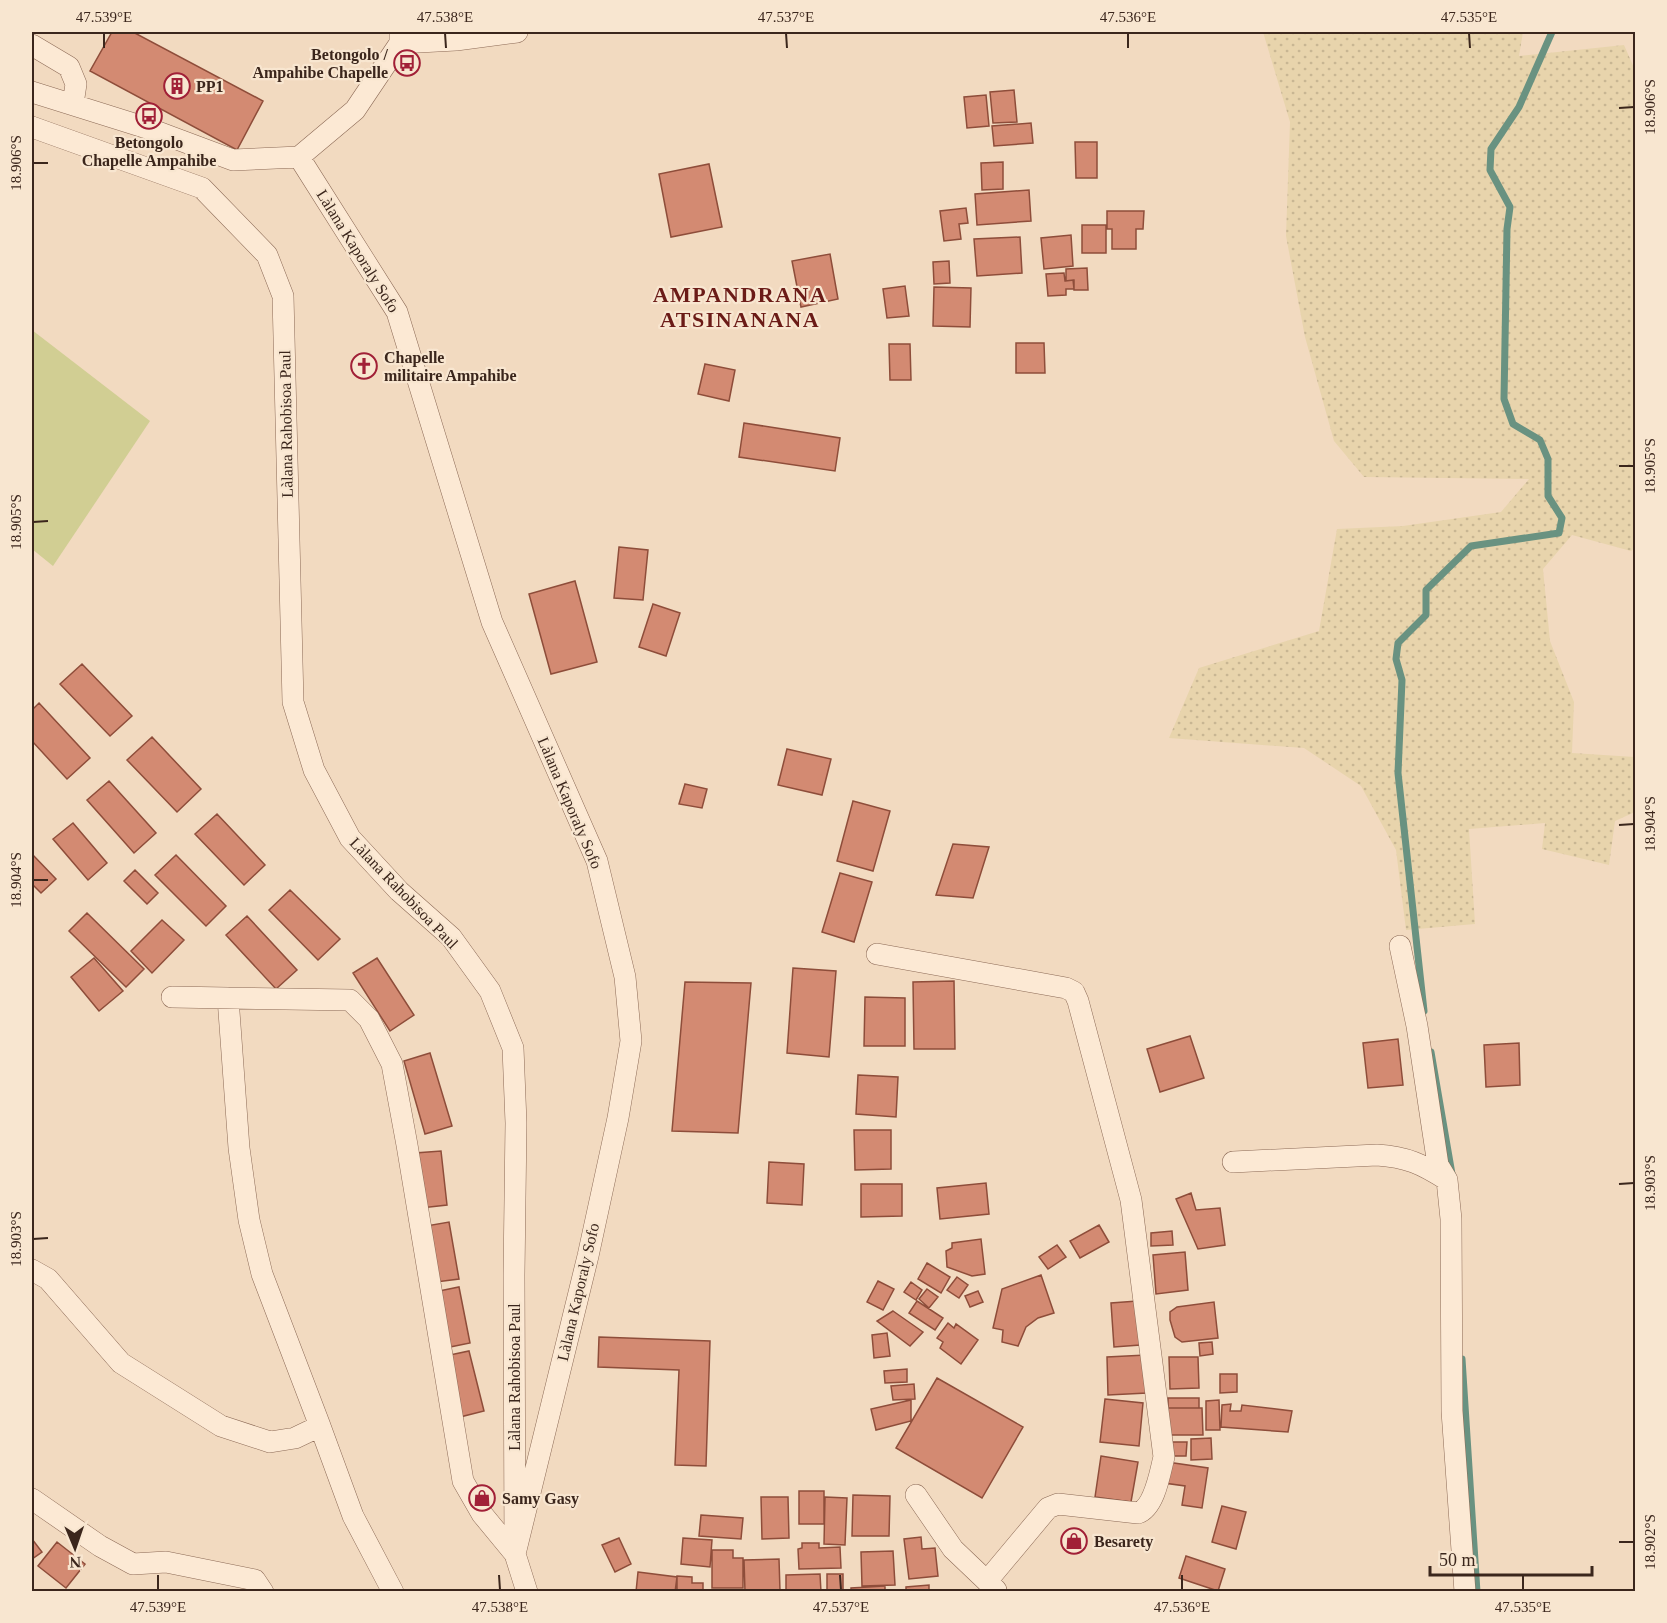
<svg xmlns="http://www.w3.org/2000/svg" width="1667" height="1623" font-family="'Times New Roman',serif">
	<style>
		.farmland { fill: url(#farmland-dots) }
		.green { fill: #d1ce93 }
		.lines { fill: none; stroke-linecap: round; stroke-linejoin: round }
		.stream { stroke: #699281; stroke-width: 7 }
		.building { fill: #d38a72; stroke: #8e4d3a; stroke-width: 1.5 }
		.minor-casing { stroke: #8c6a56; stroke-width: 22 }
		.minor { stroke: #fce9d4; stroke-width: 21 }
		.ticks { fill: none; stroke: #3b261c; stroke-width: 2 }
		.labels { text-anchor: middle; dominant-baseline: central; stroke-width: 4.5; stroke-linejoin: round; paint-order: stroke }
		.poi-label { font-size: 16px; font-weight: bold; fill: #3b261c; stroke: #f8e6d0; text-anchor: start }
		.street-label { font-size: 16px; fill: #3b261c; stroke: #f8e6d0 }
		.district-label { font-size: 22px; font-weight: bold; letter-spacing: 1.5px; fill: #6b1b17; stroke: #f8e6d0 }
		.neatline { fill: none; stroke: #3b261c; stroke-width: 2 }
		.ticks-label { font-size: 15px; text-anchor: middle; fill: #3b261c }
	</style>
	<defs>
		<pattern id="farmland-dots" width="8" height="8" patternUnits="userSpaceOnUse" patternTransform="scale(1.5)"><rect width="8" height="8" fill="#e8d4ac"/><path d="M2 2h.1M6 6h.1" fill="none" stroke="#c8b693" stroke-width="1.8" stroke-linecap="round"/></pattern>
	</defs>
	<rect width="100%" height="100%" fill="#f2dac0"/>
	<path class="farmland" d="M1263 32H1523L1519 56 1624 45 1635 70V548L1631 551 1572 535 1543 569 1550 641 1574 702 1572 753 1635 757V812L1615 821 1609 865 1542 849 1545 823 1469 829 1475 924 1406 930 1396 850 1361 786 1304 748 1169 738 1199 668 1319 631 1337 529 1403 526 1501 512 1529 479 1364 477 1334 441 1305 337 1286 236 1290 122Z"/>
	<path class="green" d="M32 330 150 421 53 566 32 549Z"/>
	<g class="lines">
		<path class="stream" d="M1424 1011 1398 773 1402 680 1396 659 1398 643 1426 615V590L1471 546 1559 533 1562 518 1548 496V459L1540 440 1513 424 1504 399 1507 229 1510 207 1490 170 1491 149 1519 107 1552 32
			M1431 1052 1452 1174
			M1462 1359 1477 1592"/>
	</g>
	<path class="building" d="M112 32H133L263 101 237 150 90 71Z
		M1014 90 1017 122 993 123 990 92Z
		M986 95 989 126 967 128 964 97Z
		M1031 123 1033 143 994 146 992 126Z
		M1075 142H1097V178H1076Z
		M1003 162V189L982 190 981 163Z
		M709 164 722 227 671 237 659 174Z
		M1029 190 1031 221 977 225 975 194Z
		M966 208 968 223 959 224 961 239 944 241 940 211Z
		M1107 211H1144L1143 229H1136V249H1112V229H1107Z
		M1082 225H1106V253H1082Z
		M1071 235 1073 266 1044 269 1041 238Z
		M1020 237 1022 273 977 276 974 239Z
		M830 254 838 299 801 307 792 261Z
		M949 261 950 283 934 284 933 262Z
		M1087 268 1088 290H1074V280L1066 281V269Z
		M1064 273 1065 281 1073 280 1074 289H1066V295L1048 296 1046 274Z
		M905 286 909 316 887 318 883 289Z
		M934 287 971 288 970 327 933 326Z
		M1016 343H1044L1045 373H1016Z
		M889 344H910L911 380H890Z
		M705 364 735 370 729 401 698 394Z
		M744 423 840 438 835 471 739 457Z
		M619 547 648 550 643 600 614 598Z
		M575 581 597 662 551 674 529 594Z
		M653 604 680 613 666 656 639 647Z
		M82 664 132 716 110 736 60 684Z
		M39 703 90 758 67 779 32 741V710Z
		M152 737 201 789 177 812 127 760Z
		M787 749 831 759 822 795 778 785Z
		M109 781 156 833 134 853 87 800Z
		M685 784 707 789 702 808 679 804Z
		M853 801 890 811 873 871 837 861Z
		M217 814 265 865 244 885 195 834Z
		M73 823 107 863 88 880 53 839Z
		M953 844 989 847 973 898 936 895Z
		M32 854 56 879 41 893 32 884Z
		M176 855 226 906 206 926 155 875Z
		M135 870 158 893 147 904 124 881Z
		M840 873 872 882 854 942 822 932Z
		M290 890 340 939 318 960 269 910Z
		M87 913 144 969 126 987 69 931Z
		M247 916 297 970 276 989 226 935Z
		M162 920 184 940 152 973 131 951Z
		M94 958 123 991 99 1011 71 977Z
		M377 958 414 1015 390 1031 353 973Z
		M793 968 836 971 829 1057 787 1053Z
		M954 981 955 1049H914L913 982Z
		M685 982 751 983 738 1133 672 1131Z
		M865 997 905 998V1046H864Z
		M1190 1036 1204 1078 1160 1092 1147 1049Z
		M1398 1039 1403 1085 1368 1088 1363 1043Z
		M1519 1043 1520 1085 1486 1087 1484 1045Z
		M430 1053 452 1126 425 1134 404 1061Z
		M858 1075 898 1077 896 1117 856 1114Z
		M854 1130H891V1169L855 1170Z
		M441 1151 447 1205 421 1208 415 1153Z
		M769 1162 804 1164 802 1205 767 1203Z
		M986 1183 989 1214 940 1219 937 1188Z
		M861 1184H902V1216L861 1217Z
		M1191 1193 1196 1210 1220 1208 1225 1245 1198 1249 1176 1199Z
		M449 1222 459 1279 436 1282 426 1226Z
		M1099 1225 1109 1242 1080 1258 1070 1241Z
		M1172 1231 1173 1245 1151 1246V1233Z
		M981 1239 985 1274 972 1276 947 1267 946 1251 952 1248V1243Z
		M1057 1245 1066 1257 1048 1269 1039 1257Z
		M1185 1252 1188 1290 1156 1294 1153 1255Z
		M927 1263 950 1277 941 1293 918 1279Z
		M1041 1275 1054 1313 1038 1318 1026 1327 1018 1346 1002 1342 1003 1330 993 1328 1002 1289Z
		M957 1277 968 1285 959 1298 947 1290Z
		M878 1281 894 1289 883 1310 867 1302Z
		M911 1282 922 1290 916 1300 904 1292Z
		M459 1287 470 1343 445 1348 434 1292Z
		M927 1289 938 1297 929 1308 919 1299Z
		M978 1291 983 1302 970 1307 965 1296Z
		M917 1301 943 1318 935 1330 909 1313Z
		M1137 1301 1140 1345 1114 1347 1111 1303Z
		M1214 1302 1218 1338 1182 1342 1175 1337 1170 1320V1312L1177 1307Z
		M893 1311 923 1332 910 1346 877 1321Z
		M948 1323 954 1328 956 1324 978 1340 961 1364 940 1348 943 1342 937 1338Z
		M887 1333 890 1356 874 1358 872 1335Z
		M599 1337 710 1341 706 1466 675 1465 679 1370 598 1367Z
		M1212 1342 1213 1354 1200 1356 1199 1343Z
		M469 1351 484 1411 460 1417 445 1356Z
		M1146 1355 1147 1393 1108 1395 1107 1357Z
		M1169 1357H1198L1199 1388 1170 1389Z
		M907 1369V1382L885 1383 884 1371Z
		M1220 1374H1237V1392L1220 1393Z
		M937 1378 1023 1427 982 1498 896 1448Z
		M914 1384 915 1399 893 1400 891 1386Z
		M1168 1398H1199V1408H1168Z
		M1105 1399 1143 1403 1139 1446 1100 1442Z
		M911 1400V1421L876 1430 871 1409Z
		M1219 1400 1220 1430H1206V1401Z
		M1231 1404 1230 1411H1241L1242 1405 1292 1411 1288 1432 1221 1427 1222 1405Z
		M1168 1408H1202L1203 1435H1169Z
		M1211 1438 1212 1459 1191 1460V1439Z
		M1168 1442H1187L1186 1456H1168Z
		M1101 1456 1138 1462 1131 1502 1095 1497Z
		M1167 1462 1208 1468 1202 1508 1182 1505 1185 1486 1164 1483Z
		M799 1491H824V1524H799Z
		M853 1495 890 1496 889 1536H852Z
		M761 1497H788L789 1538 762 1539Z
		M825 1497 847 1498 845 1545 824 1544Z
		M1222 1506 1246 1512 1236 1549 1212 1542Z
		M701 1515 743 1518 741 1539 699 1536Z
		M921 1537 922 1549 935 1548 938 1576 909 1579 904 1539Z
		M619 1538 631 1564 615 1572 602 1545Z
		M683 1538 712 1540 710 1567 681 1564Z
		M32 1539 42 1552 32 1559Z
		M57 1542 85 1564 66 1588 38 1566Z
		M802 1543H819V1548L840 1547 841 1568 799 1569 798 1549 802 1548Z
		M712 1550H733V1558H743V1588H712Z
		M893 1551 895 1585 862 1586 861 1552Z
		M1186 1556 1225 1569 1218 1591 1179 1578Z
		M779 1559 780 1591 745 1592 744 1560Z
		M638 1572 677 1577 675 1592H636Z
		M820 1574 821 1592H786V1575Z
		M827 1574H843V1591L827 1592Z
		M677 1576 692 1577V1583H703V1592H677Z
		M929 1585V1592H906V1587Z
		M885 1586V1592H851V1588Z"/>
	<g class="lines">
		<g class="minor-casing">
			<path id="minor" d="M400 43 456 40 517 32
				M32 45 69 67 76 84 73 104
				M32 92 150 129 233 160 299 157
				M32 127 202 188 267 255 283 296 293 702 314 770 350 838 399 891 451 937 490 991 513 1048 516 1123 514 1275 515 1554
				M299 157 397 312 492 622 597 861 625 977 631 1041 618 1118 588 1256 515 1554 527 1592
				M299 157 355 110 400 43V32
				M1400 946 1417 1026 1438 1165 1447 1180 1451 1219 1452 1411 1465 1592
				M877 954 1066 988 1074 992 1078 1001 1131 1200 1164 1457C1160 1472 1155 1507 1138 1513L1058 1504 1048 1508 987 1581
				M172 997 350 1000 369 1019 392 1064 407 1145 463 1481 482 1514 515 1554
				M228 998 239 1148 249 1220 262 1274 320 1426
				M1233 1162 1377 1155C1407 1157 1422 1164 1447 1180
				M32 1270 48 1279 121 1363 221 1426 270 1442 295 1438 320 1426 353 1516 393 1592
				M916 1495 953 1549 996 1590
				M32 1499 100 1546 133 1564 166 1562 255 1580 263 1592"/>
		</g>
		<use href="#minor" class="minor"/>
	</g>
	<path class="ticks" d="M104 33V48M445 33 446 48M786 33 787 48M1128 33V48M1469 33 1470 48M1619 108 1634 107M33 163H48M1619 466H1634M33 522 48 521M1619 825 1634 824M33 880H48M1619 1184 1634 1183M33 1239 48 1238M1619 1542H1634M158 1575V1590M499 1575 500 1590M840 1575 841 1590M1182 1575V1590M1523 1575V1590"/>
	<defs>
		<g id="bus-ring" transform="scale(1.35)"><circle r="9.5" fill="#f8e6d0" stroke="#a12037" stroke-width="1.5"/><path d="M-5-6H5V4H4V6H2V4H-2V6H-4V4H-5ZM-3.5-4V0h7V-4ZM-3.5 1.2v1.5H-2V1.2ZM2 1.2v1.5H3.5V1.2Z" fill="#a12037"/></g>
		<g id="building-ring" transform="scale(1.35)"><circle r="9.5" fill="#f8e6d0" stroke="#a12037" stroke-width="1.5"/><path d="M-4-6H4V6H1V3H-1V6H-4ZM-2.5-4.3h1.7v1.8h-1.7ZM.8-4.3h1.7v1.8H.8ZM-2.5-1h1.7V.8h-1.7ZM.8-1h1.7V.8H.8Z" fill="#a12037"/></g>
		<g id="church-ring" transform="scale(1.35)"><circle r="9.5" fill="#f8e6d0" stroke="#a12037" stroke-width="1.5"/><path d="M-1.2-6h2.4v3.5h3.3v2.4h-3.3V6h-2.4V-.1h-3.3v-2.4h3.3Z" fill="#a12037"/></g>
		<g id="shop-ring" transform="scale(1.35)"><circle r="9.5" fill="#f8e6d0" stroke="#a12037" stroke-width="1.5"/><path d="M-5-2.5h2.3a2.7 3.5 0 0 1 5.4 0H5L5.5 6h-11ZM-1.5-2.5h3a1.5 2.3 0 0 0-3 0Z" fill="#a12037"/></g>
	</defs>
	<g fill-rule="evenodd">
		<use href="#bus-ring" x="407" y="63"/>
		<use href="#building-ring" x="177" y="86"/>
		<use href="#bus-ring" x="149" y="116"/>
		<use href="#church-ring" x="364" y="366"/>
		<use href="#shop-ring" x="482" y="1498"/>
		<use href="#shop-ring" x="1074" y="1541"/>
	</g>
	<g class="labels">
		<g class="poi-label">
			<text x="388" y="54" text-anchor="end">Betongolo /<tspan x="388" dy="18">Ampahibe Chapelle</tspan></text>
			<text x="196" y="86">PP1</text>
			<text x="149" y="142" text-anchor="middle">Betongolo<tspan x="149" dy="18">Chapelle Ampahibe</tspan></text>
			<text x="384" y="357">Chapelle<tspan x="384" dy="18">militaire Ampahibe</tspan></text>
			<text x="502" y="1498">Samy Gasy</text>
			<text x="1094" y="1541">Besarety</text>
		</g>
		<g class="street-label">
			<text transform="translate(358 251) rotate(58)">Làlana Kaporaly Sofo</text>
			<text transform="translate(286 424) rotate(-91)">Làlana Rahobisoa Paul</text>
			<text transform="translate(570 803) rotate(67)">Làlana Kaporaly Sofo</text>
			<text transform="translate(404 893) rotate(46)">Làlana Rahobisoa Paul</text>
			<text transform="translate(578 1292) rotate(-77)">Làlana Kaporaly Sofo</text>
			<text transform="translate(514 1377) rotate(-90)">Làlana Rahobisoa Paul</text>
		</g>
		<g class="district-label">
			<text x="740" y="294">AMPANDRANA<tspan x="740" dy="25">ATSINANANA</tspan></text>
		</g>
	</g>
	<rect width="1667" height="1623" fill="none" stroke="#f8e6d0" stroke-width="66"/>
	<g transform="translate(75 1548) rotate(178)" stroke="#f8e6d0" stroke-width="4.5" paint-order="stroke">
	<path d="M0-4.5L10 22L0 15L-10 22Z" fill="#3b261c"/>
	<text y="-9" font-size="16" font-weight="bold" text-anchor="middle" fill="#3b261c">N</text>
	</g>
	<path d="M1430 1566v9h162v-9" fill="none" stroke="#3b261c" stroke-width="3"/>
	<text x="1439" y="1566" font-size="18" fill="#3b261c" stroke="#f8e6d0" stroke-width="4.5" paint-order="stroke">50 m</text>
	<rect x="33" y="33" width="1601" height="1557" class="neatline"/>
	<g class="ticks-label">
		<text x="104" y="22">47.539°E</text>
		<text x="445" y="22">47.538°E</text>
		<text x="786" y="22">47.537°E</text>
		<text x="1128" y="22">47.536°E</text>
		<text x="1469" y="22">47.535°E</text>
		<text transform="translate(1650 107) rotate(-90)" y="5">18.906°S</text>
		<text transform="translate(16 163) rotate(-90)" y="5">18.906°S</text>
		<text transform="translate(1650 466) rotate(-90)" y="5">18.905°S</text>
		<text transform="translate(16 522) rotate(-90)" y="5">18.905°S</text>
		<text transform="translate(1650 824) rotate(-90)" y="5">18.904°S</text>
		<text transform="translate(16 880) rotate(-90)" y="5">18.904°S</text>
		<text transform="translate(1650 1183) rotate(-90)" y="5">18.903°S</text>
		<text transform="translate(16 1239) rotate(-90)" y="5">18.903°S</text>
		<text transform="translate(1650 1542) rotate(-90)" y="5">18.902°S</text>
		<text x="158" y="1612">47.539°E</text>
		<text x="500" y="1612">47.538°E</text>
		<text x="841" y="1612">47.537°E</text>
		<text x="1182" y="1612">47.536°E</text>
		<text x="1523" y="1612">47.535°E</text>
	</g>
</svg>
